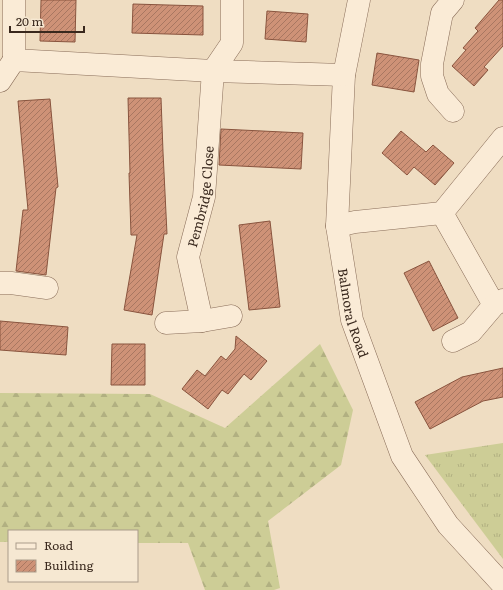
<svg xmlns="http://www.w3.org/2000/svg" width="503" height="590" font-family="Literata,serif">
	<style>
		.grass { fill: url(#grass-tufts) }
		.forest { fill: url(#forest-firs) }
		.building { fill: url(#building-hatch); stroke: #89543e }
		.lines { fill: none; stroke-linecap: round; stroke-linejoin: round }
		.minor-casing { stroke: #896d59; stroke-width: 23 }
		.minor { stroke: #faebd6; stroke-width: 22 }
		.labels { text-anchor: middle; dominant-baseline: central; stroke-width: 3; stroke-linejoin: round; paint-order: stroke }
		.street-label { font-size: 13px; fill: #39281d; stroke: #f6e8d2 }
	</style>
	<defs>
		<pattern id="grass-tufts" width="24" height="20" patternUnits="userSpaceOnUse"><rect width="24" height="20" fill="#cdcd96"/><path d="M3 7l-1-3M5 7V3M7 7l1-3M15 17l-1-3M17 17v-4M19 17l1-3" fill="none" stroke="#b1b081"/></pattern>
		<pattern id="forest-firs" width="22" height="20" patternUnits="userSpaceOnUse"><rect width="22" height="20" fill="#cdcd96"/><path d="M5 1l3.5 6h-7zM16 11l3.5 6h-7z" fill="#b1b081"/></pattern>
		<pattern id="building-hatch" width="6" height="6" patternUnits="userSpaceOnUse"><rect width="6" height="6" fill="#ce9277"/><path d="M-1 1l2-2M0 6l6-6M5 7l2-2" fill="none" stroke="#a87761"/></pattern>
	</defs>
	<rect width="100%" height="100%" fill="#efddc2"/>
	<path class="grass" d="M503 443V559L425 455Z"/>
	<path class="forest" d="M320 344 353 410 341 465 268 521 280 588 274 590H205L188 543H137V531H9V542H0V393L150 394 225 428Z"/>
	<path class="building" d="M41 0H76L75 42 40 41Z
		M499 0H503V46L484 67 488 70 474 86 452 66 466 50 463 48 478 31 475 28Z
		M133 4 203 6V35L132 33Z
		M267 11 308 14 306 42 265 39Z
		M377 53 419 60 414 92 372 85Z
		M128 98H161L163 152 167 234H164L152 315 124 310 137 235H131L129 173H130Z
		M50 99 58 187 56 188 46 275 16 271 23 210H28L18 101Z
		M221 129 303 133 301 169 219 165Z
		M401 131 426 152 433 145 454 163 435 185 414 167 407 175 382 153Z
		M270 221 280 307 249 310 239 225Z
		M429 261 458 318 433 331 404 273Z
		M0 321 68 327 66 355 0 350Z
		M236 336 267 361 251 380 244 374 228 394 222 390 208 409 182 389 197 370 205 376 221 356 226 360 235 349Z
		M112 344H145V385H111Z
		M503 368V397L483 401 430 429 415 402 462 377Z"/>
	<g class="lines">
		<g class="minor-casing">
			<g id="minor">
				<path id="s1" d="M359 0 344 75 337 226 352 320 402 456 448 525 503 585"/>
				<path d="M14 60V0"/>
				<path d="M0 81 14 60 213 71 344 75"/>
				<path d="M453 111 438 94 432 76V64L442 13 453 0"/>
				<path d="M442 213 494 305"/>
				<path d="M337 226 355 222 442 213 503 138"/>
				<path d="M0 283H11L47 288"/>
				<path id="s2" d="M231 316 202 321 188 257 204 197 213 71 232 43V0"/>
				<path d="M166 323 202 321"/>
				<path d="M453 341 471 332 494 305 503 300"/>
			</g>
		</g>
		<use href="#minor" class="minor"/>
	</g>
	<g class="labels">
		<g class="street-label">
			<text stroke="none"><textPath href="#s2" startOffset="157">Pembridge Close</textPath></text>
			<text stroke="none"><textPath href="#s1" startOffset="316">Balmoral Road</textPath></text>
		</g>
	</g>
	<rect x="8" y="530" width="130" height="52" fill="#f6e8d2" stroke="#aa9b8a"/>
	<rect x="16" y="543" width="20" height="6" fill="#faebd6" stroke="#aa9b8a"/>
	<text x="44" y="550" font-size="12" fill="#39281d">Road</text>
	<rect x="16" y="560" width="20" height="12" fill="url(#building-hatch)" stroke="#aa9b8a"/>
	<text x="44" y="570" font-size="12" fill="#39281d">Building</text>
	<path d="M10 26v6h74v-6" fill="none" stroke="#39281d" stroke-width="2"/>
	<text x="16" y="26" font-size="12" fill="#39281d" stroke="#f6e8d2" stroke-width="3" paint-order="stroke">20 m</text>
</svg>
